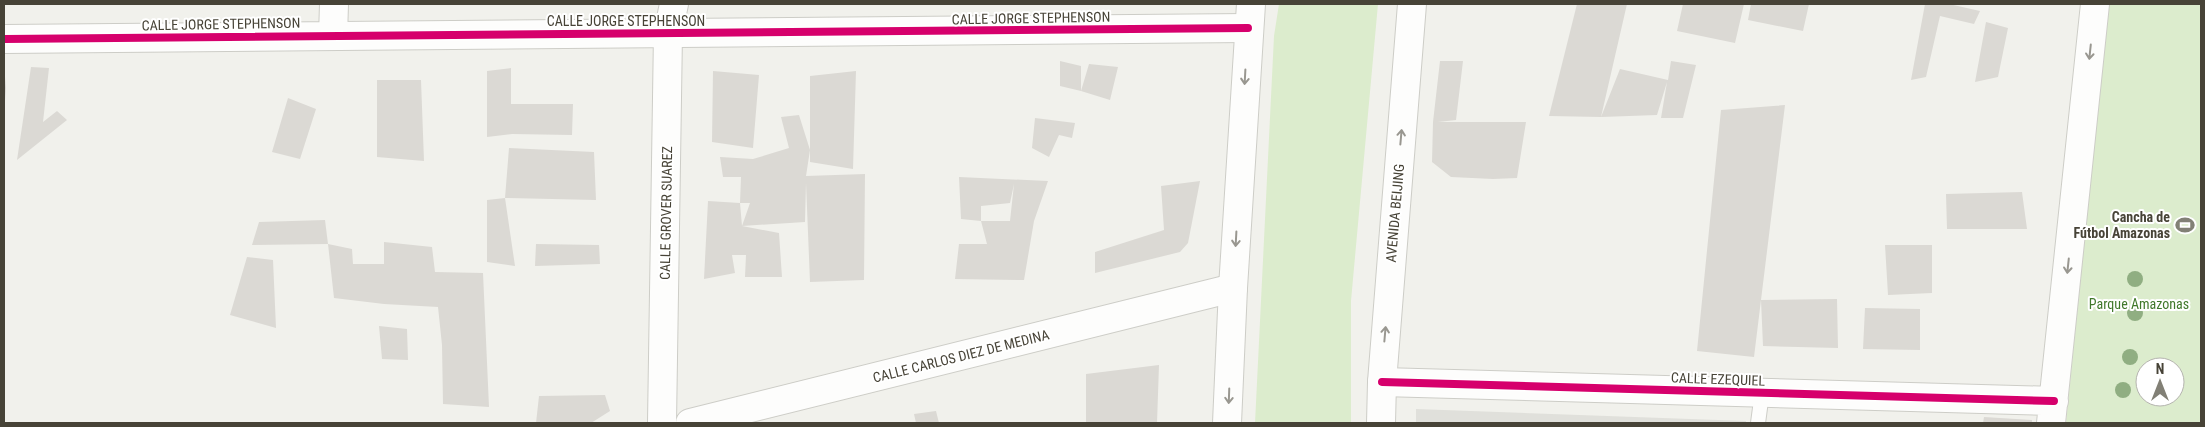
<svg xmlns="http://www.w3.org/2000/svg" width="2205" height="427" font-family="'Roboto Condensed',sans-serif">
	<style>
		.green { fill: #dceccd; fill-rule: evenodd }
		.parking { fill: #e0e0db }
		.building { fill: #dbd9d4 }
		.lines { fill: none; stroke-linecap: round; stroke-linejoin: round }
		.service-casing { stroke: #cdcdc7; stroke-width: 16 }
		.minor-casing { stroke: #cdcdc7; stroke-width: 30 }
		.tertiary-casing { stroke: #cdcdc7; stroke-width: 30 }
		.service { stroke: #fdfdfc; stroke-width: 14 }
		.minor { stroke: #fdfdfc; stroke-width: 28 }
		.tertiary { stroke: #fdfdfc; stroke-width: 28 }
		.cycleway-casing { stroke: #fff; stroke-width: 11 }
		.cycleway { stroke: #d6006c; stroke-width: 8 }
		.tree { fill: #90ae82 }
		.oneway { stroke: #999790 }
		.labels { text-anchor: middle; dominant-baseline: central; stroke-width: 4; stroke-linejoin: round; paint-order: stroke }
		.street-label { font-size: 14px; fill: #474337; stroke: #fff }
		.poi-label { font-size: 14px; font-weight: bold; fill: #474337; stroke: #fff; text-anchor: end }
		.park-label { font-size: 14px; fill: #40782b; stroke: #fff }
	</style>
	<rect width="100%" height="100%" fill="#f1f1ec"/>
	<path class="green" d="M1279 4H1378L1351 301V423H1255L1274 36Z
		M2108 4H2201V423H2066ZM2145 367H2175V397H2145Z"/>
	<path class="parking" d="M1416 409 1746 421V423H1416Z"/>
	<path class="building" d="M1577 4H1627L1601 117 1549 116Z
		M1683 4H1744L1735 43 1677 31Z
		M1751 4H1809L1803 31 1748 20Z
		M1925 4H1949L1980 11 1974 24 1940 16 1926 77 1911 80Z
		M1986 22 2008 28 1998 77 1975 82Z
		M1060 61 1081 66V91L1060 86Z
		M1440 61H1463L1456 120 1438 122H1526L1517 178 1493 179 1451 177 1432 162 1433 122Z
		M1671 61 1696 65 1683 118H1661L1667 82 1657 115 1601 117 1620 69 1668 80Z
		M1089 64 1118 67 1110 100 1081 91Z
		M4 65 6 88 5 101H4Z
		M31 67 49 68 43 122 57 111 67 120 17 160Z
		M511 68V104H573L572 135 512 134 487 137V71Z
		M713 71 759 75 753 148 712 142Z
		M856 71 853 169 810 162V150L806 176 865 174 864 280 810 282 806 183 805 222 742 226 779 233 782 277H745L746 255H732L735 273 704 279 708 201 740 203 742 226 750 203H740L741 177H723L720 157 753 159 789 148 781 117 799 115 810 150V76Z
		M377 80H421L424 161 377 157Z
		M288 98 316 109 300 159 272 152Z
		M1785 105 1761 300 1837 299 1838 348 1763 346 1761 300 1754 357 1697 351 1721 110Z
		M1035 118 1075 123 1072 138 1059 135 1049 157 1032 148Z
		M509 148 594 152 596 200 505 198Z
		M959 177 1048 181 1034 221 1024 280 955 279 959 244H987L981 221H1010L1014 184 1010 203 981 206V221L961 219Z
		M1200 181 1188 243 1180 252 1095 273V252L1164 230 1161 186Z
		M2022 192 2027 229H1947L1946 194Z
		M505 198 515 266 487 262V200Z
		M325 220 328 244 252 245 259 222Z
		M384 242 432 247 435 272 483 273 489 407 443 404 442 345 438 307 384 304 334 298 328 244 352 249 353 264H384Z
		M536 244 599 245 600 264 535 266Z
		M1885 245H1932V293L1888 295Z
		M247 257 273 260 276 328 230 315Z
		M1865 308 1920 309V350L1863 349Z
		M379 326 407 329 408 360 382 359Z
		M1159 365 1157 423H1086V374Z
		M605 395 610 411 591 423H536L539 396Z
		M936 411 939 423H916L914 414Z
		M1984 417 2032 420V423H1983Z"/>
	<g class="lines">
		<g class="service-casing">
			<path id="service" d="M1758 423 1762 393"/>
		</g>
		<g class="minor-casing">
			<path id="minor" d="M333 36 334 4
				M4 39 1248 28
				M1382 382 2054 401
				M662 423 668 33 674 4
				M690 423 1233 288
				M2051 423 2095 4"/>
		</g>
		<g class="tertiary-casing">
			<path id="tertiary" d="M1227 423 1233 288 1251 4
				M1381 423 1382 382 1412 4"/>
		</g>
		<use href="#service" class="service"/>
		<use href="#minor" class="minor"/>
		<use href="#tertiary" class="tertiary"/>
		<g class="cycleway-casing">
			<path id="cycleway" d="M4 39 1248 28
				M1382 382 2054 401"/>
		</g>
		<use href="#cycleway" class="cycleway"/>
	</g>
	<g class="tree">
		<circle cx="2135" cy="279" r="8"/>
		<circle cx="2135" cy="313" r="8"/>
		<circle cx="2130" cy="357" r="8"/>
		<circle cx="2123" cy="390" r="8"/>
	</g>
	<defs><path id="oneway-shaft" d="M-6 0H5M1.5-3L5.5 0L1.5 3" fill="none" stroke-width="1.6" stroke-linecap="round" stroke-linejoin="round" transform="scale(1.25)"/></defs>
	<g class="oneway">
		<use href="#oneway-shaft" transform="translate(2090 52) rotate(96)"/>
		<use href="#oneway-shaft" transform="translate(1245 77) rotate(93)"/>
		<use href="#oneway-shaft" transform="translate(1401 137) rotate(-85)"/>
		<use href="#oneway-shaft" transform="translate(1236 239) rotate(93)"/>
		<use href="#oneway-shaft" transform="translate(2068 266) rotate(96)"/>
		<use href="#oneway-shaft" transform="translate(1385 334) rotate(-85)"/>
		<use href="#oneway-shaft" transform="translate(1229 396) rotate(92)"/>
	</g>
	<defs>
		<g id="stadium-bare" transform="scale(1.5)"><path d="M0-5a6.5 5 0 1 0 0 10a6.5 5 0 1 0 0-10ZM-3.5-1.8h7v3.6h-7Z" fill="#828076" stroke="#fff" stroke-width="2.5" paint-order="stroke"/></g>
	</defs>
	<g fill-rule="evenodd">
		<use href="#stadium-bare" x="2185" y="225"/>
	</g>
	<g class="labels">
		<g class="street-label">
			<text transform="translate(1031 18) rotate(-1)">CALLE JORGE STEPHENSON</text>
			<text x="626" y="21">CALLE JORGE STEPHENSON</text>
			<text transform="translate(221 24) rotate(-1)">CALLE JORGE STEPHENSON</text>
			<text transform="translate(666 213) rotate(-89)">CALLE GROVER SUAREZ</text>
			<text transform="translate(1395 213) rotate(-85)">AVENIDA BEIJING</text>
			<text transform="translate(961 356) rotate(-14)">CALLE CARLOS DIEZ DE MEDINA</text>
			<text transform="translate(1718 379) rotate(2)">CALLE EZEQUIEL</text>
		</g>
		<g class="poi-label">
			<text x="2170" y="217">Cancha de<tspan x="2170" dy="16">Fútbol Amazonas</tspan></text>
		</g>
		<g class="park-label">
			<text x="2139" y="304">Parque Amazonas</text>
		</g>
	</g>
	<rect width="2205" height="427" fill="none" stroke="#474337" stroke-width="10"/>
	<g transform="translate(2160 382)"><circle r="24" fill="#ffffff" stroke="#b5b4af"/>
	<path d="M0-4L9 19L0 12L-9 19Z" fill="#828076"/>
	<text y="-8" font-size="14" font-weight="bold" text-anchor="middle" fill="#474337">N</text>
	</g>
</svg>
